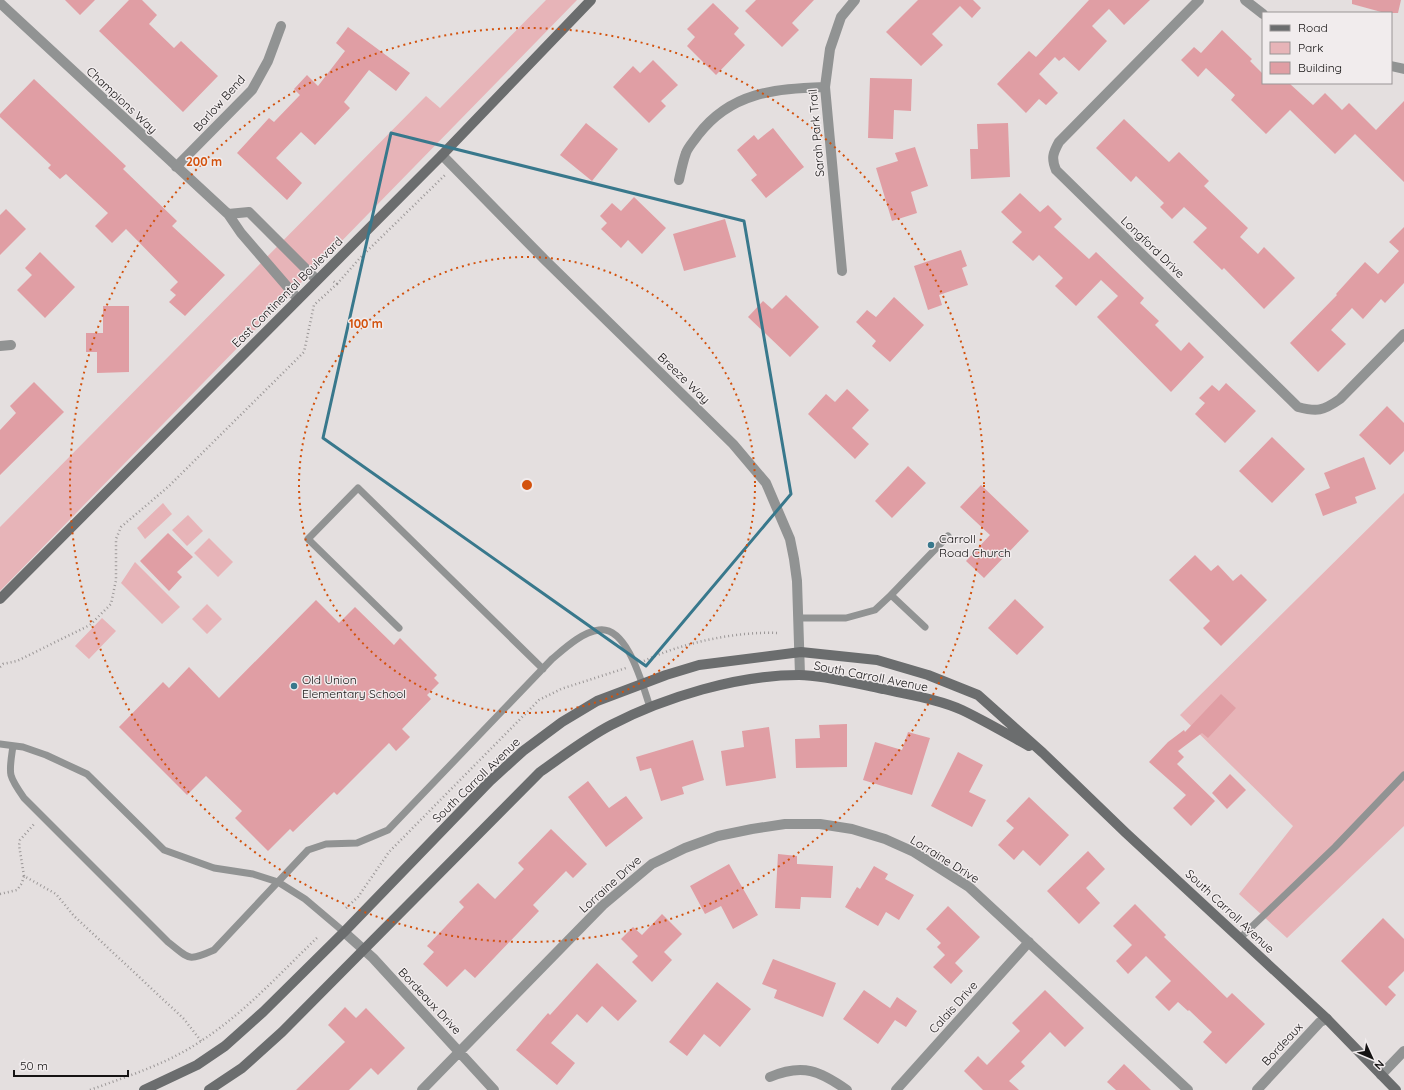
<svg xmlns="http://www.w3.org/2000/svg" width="1404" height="1090" font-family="Quicksand,sans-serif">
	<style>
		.green { fill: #e7b4b8 }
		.building { fill: #e09ea4 }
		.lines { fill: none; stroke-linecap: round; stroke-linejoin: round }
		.path { stroke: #9b9797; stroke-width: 2.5; stroke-dasharray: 1 3; stroke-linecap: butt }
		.lane { stroke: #919393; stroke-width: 7 }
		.street { stroke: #919393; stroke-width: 10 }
		.secondary { stroke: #6b6d6e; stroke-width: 10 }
		.marked { fill: none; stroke: #38788c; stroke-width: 3; stroke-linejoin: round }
		.ring { fill: none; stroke: #d3520d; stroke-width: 2; stroke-dasharray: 2 4 }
		.poi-dot { fill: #38788c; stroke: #f1eced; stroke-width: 1.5 }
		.labels { text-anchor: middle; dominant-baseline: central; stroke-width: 3; stroke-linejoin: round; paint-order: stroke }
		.street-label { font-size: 12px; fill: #151313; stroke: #f1eced }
		.poi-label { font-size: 12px; fill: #151313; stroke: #f1eced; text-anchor: start }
		.centre { fill: #d3520d; stroke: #f1eced; stroke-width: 2 }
		.ring-label { font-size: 12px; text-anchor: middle; font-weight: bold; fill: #d3520d; stroke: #f1eced; stroke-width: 3; stroke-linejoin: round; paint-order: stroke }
	</style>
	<rect width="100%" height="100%" fill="#e4dfdf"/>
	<path class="green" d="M546 0H577L0 591V527L426 96 440 108Z
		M1404 493V826L1287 938 1239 894 1293 826 1180 715Z
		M163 503 172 514 145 539 137 528Z
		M188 515 203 531 187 546 172 530Z
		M209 538 233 562 218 577 194 553Z
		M135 562 180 607 162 624 121 583Z
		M207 604 222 619 207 634 192 619Z
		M102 618 116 631 89 659 75 646Z"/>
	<path class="building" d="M65 0H95L80 15Z
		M129 0H142L157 15 149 24 174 48 181 41 218 76 183 112 99 31Z
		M756 0H814L792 23 799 30 782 47 745 11Z
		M918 0H973L981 8 972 18 960 6 932 34 943 45 921 66 886 32Z
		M1089 0H1150L1124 25 1109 9 1092 26 1107 41 1079 71 1064 57 1059 61 1055 57 1039 74 1058 93 1046 105 1039 99 1026 113 997 84 1029 51 1036 57Z
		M1352 0H1401L1398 13H1385L1352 4Z
		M713 3 739 28 734 34 745 45 716 75 687 46 695 37 687 29Z
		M348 27 410 73 396 91 369 70 344 102 350 108 315 145 301 132 276 158 302 183 287 200 237 153 269 118 274 122 300 95 294 89 307 75 318 86 345 51 336 43Z
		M1222 30 1252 59 1250 61 1263 74V83H1289L1313 105 1325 93 1342 110 1349 103 1376 130 1404 101V182L1355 134 1335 154 1290 110 1266 134 1231 100 1235 95 1206 68 1198 77 1181 60 1194 47 1201 53Z
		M653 60 678 85 661 101 666 106 649 123 613 87 633 66 640 73Z
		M870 78 912 79 911 111 894 110 893 139 868 138Z
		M34 79 126 166 123 169 177 221 172 226 225 275 185 316 169 302 176 295 170 290 178 282 126 229 112 243 95 226 108 213 66 174 60 179 48 168 51 165 0 117V114Z
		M1124 119 1169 162 1179 152 1209 181 1204 186 1248 228 1240 237 1258 254 1264 247 1295 278 1264 309 1224 268 1222 270 1193 242 1207 228 1184 207 1172 219 1160 207 1164 203 1136 176 1131 182 1096 148Z
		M586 123 618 149 592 181 560 155Z
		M1008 123 1010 177 971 179 970 149H978L977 124Z
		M773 128 804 167 766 198 751 180 757 175 737 150 754 135 758 140Z
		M915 147 928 186 911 192 917 213 892 221 876 168 898 161 895 153Z
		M1020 193 1040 212 1048 205 1062 219 1054 227 1089 259 1096 252 1144 298 1140 303 1159 321 1155 325 1181 351 1189 342 1204 357 1171 392 1097 317 1118 296 1101 280 1076 306 1055 286 1063 278 1039 255 1033 261 1012 242 1022 232 1001 212Z
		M634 197 666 228 642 254 628 240 621 248 601 229 607 223 600 216 612 203 621 211Z
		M6 209 26 229 0 255V215Z
		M725 219 736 257 684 271 673 234Z
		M1404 227V283L1385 303 1381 299 1363 319 1352 308 1331 330 1346 344 1318 372 1290 343 1337 295 1336 294 1365 262 1378 274 1399 251 1389 242Z
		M961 250 967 266 962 268 968 285 939 295 942 305 928 310 914 266Z
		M40 252 75 287 45 318 17 290 32 275 25 268Z
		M786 295 819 327 790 357 748 317 763 301 772 309Z
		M894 297 924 325 890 362 872 346 876 341 856 322 867 310 876 317Z
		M103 306H129V372L97 373V352H86V333H103Z
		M34 382 64 412 0 475V430L16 413 10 406Z
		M1226 383 1256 411 1225 443 1195 414 1205 403 1199 398 1212 385 1219 391Z
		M847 389 869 410 852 428 869 444 855 459 808 414 826 394 835 402Z
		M1387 406 1404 423V451L1390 465 1359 435Z
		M1272 437 1305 469 1272 503 1239 471Z
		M1364 457 1376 489 1355 497 1357 503 1323 516 1315 494 1330 488 1324 473Z
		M908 466 926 483 892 518 875 501Z
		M981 485 1029 531 984 578 966 561 990 535 960 507Z
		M168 533 193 557 177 572 182 577 169 591 140 561Z
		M1195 555 1211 571 1218 565 1233 581 1241 574 1267 600 1221 646 1203 628 1210 621 1169 580Z
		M1015 599 1044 627 1017 655 988 628Z
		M316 600 339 623 355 607 394 645 400 638 437 675 434 678 439 683 427 695 431 699 402 729 410 737 396 751 389 743 337 795 334 792 293 832 290 829 268 851 235 818 242 811 206 776 187 795 119 727 163 682 169 688 189 667 219 698Z
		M1221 694 1236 708 1208 738 1202 733 1178 751 1184 757 1177 764 1215 801 1191 826 1173 808 1186 795 1149 762 1168 742 1184 730 1185 732Z
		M847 724V767L796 768 795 739 820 738 819 725Z
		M769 727 776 778 726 786 721 751 744 747 742 731Z
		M908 732 930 738 912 795 863 780 875 742 902 750Z
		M693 740 704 780 682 787 684 794 661 801 651 768 640 771 636 757Z
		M958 752 983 765 969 792 986 800 972 827 931 806Z
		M1230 774 1246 790 1227 809 1212 793Z
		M588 781 609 808 626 796 643 818 606 847 568 797Z
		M1029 797 1069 835 1040 866 1023 850 1014 860 998 845 1014 828 1006 821Z
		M551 829 587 864 573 878 566 871 533 905 539 911 475 978 465 969 447 987 423 964 434 952 427 946 464 907 459 902 478 883 495 899 524 869 518 863Z
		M1088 851 1105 869 1086 888 1100 903 1079 924 1047 891Z
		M778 854 797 856V864L833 866 831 898 801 897 800 909 775 908Z
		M729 864 758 915 733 929 721 906 705 914 690 886Z
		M874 866 888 874 885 879 914 895 899 920 886 912 878 926 845 907 857 887 860 889Z
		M1135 904 1166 935 1164 937 1227 998 1232 993 1265 1024 1226 1064 1203 1042 1212 1032 1189 1010 1188 1011 1178 1002 1169 1011 1155 997 1171 981 1146 956 1128 974 1116 961 1132 945 1113 926Z
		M948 906 980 937 955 963 963 971 951 984 933 967 945 955 937 947 941 943 926 929Z
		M662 914 682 934 664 952 672 960 652 982 632 962 638 956 621 939 633 927 642 935Z
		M1383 918 1404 939V971L1388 987 1396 995 1386 1006 1341 961Z
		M773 959 836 983 823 1017 774 998 777 990 762 984Z
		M597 963 637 1001 618 1021 602 1006 587 1023 577 1014 551 1043 575 1063 557 1085 516 1050 548 1013 550 1015Z
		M717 982 751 1009 720 1047 704 1034 687 1056 669 1042Z
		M864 990 890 1008 897 997 917 1011 906 1027 895 1020 878 1044 843 1019Z
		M1045 990 1084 1028 1065 1047 1050 1032 1021 1062 1025 1066 1009 1081 1019 1090H983L964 1071 978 1056 987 1065 1020 1031 1012 1023Z
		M345 1007 356 1018 366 1008 405 1048 378 1075 371 1068 349 1090H296L345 1042 328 1025Z
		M1124 1064 1151 1090H1116L1107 1082Z"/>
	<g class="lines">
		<path class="path" d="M337 284 360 258 445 175
			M644 661C681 643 737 631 778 633
			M0 667 3 664 17 661 90 625 111 604 116 580V539L121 527 169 486 304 352 314 305 337 284 333 281
			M24 876 19 845 20 840 35 823
			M0 894 17 890 22 883 24 876 56 894 74 916 184 1019 201 1041
			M346 908 358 897 389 852 539 700 561 689 626 668
			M90 1090C128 1076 167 1064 201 1041 246 1012 281 972 319 936"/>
		<path class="lane" d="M891 595 948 536
			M799 618H846L875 610 891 595 925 627
			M399 628 308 539 358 488 543 669
			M0 744 23 747 46 755 87 774 164 850 214 868 253 874 278 882 305 899 344 932
			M13 746C9 774 7 774 24 798L168 942C190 959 187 962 214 950L308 850 326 844 357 843 388 830 552 659C565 648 582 632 599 630 628 626 643 687 650 707
			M1240 938 1335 847 1404 775"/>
		<path class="street" d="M1199 0 1059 142C1053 153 1051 158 1056 170L1298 407C1317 412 1323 411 1340 399L1404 334
			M1245 0 1263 14
			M0 3 228 214 241 233 298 299
			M1391 66 1404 69
			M442 155 545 260 733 444 766 483 790 539 794 559 797 581 800 675
			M176 167 252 90 268 61 281 26
			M679 180C681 171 683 161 686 153 688 147 694 141 698 135 731 92 774 89 825 87
			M228 214 249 212 317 280
			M842 271 825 87 830 49 841 17 855 0
			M0 346 11 345
			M344 932 373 958 494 1090
			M1381 1075 1404 1051
			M770 1077C803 1063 820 1071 847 1090
			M422 1090 603 905 652 864 685 848 718 836 752 829 785 824H820L852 829 885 839 914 852 969 887 1188 1090
			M896 1090 1029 942
			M1257 1090 1320 1022 1327 1019"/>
		<path class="secondary" d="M0 599 442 155 591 0
			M144 1090 197 1065 225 1046 263 1012 344 932 490 781 523 751 562 722 597 701 666 675 699 665 801 652 877 660 928 675 978 695 1043 753 1126 833 1327 1019 1396 1090
			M209 1090 242 1068 282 1032 540 772C563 756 586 738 611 725 665 697 738 675 799 675 824 675 858 684 883 689 909 695 938 699 962 710 985 721 1007 734 1029 746"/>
	</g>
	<path class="marked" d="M391 133 744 221 791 494 646 666 323 438Z"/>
	<g class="ring">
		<circle cx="527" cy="485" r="228"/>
		<circle cx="527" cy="485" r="457"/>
	</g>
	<g class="poi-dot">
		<circle cx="931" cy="545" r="4"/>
		<circle cx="294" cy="686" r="4"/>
	</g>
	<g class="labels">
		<g class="street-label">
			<text transform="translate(122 100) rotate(43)">Champions Way</text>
			<text transform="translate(219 103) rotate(-48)">Barlow Bend</text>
			<text transform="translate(816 133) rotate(-95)">Sarah Park Trail</text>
			<text transform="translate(1153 247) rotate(44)">Longford Drive</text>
			<text transform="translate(287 292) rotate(-45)">East Continental Boulevard</text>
			<text transform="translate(684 378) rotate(44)">Breeze Way</text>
			<text transform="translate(871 676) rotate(11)">South Carroll Avenue</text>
			<text transform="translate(476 780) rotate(-44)">South Carroll Avenue</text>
			<text transform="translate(945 859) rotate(32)">Lorraine Drive</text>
			<text transform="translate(610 884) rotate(-42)">Lorraine Drive</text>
			<text transform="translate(1230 911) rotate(43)">South Carroll Avenue</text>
			<text transform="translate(430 1001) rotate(47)">Bordeaux Drive</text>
			<text transform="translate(953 1007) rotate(-48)">Calais Drive</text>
			<text transform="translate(1282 1044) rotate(-47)">Bordeaux</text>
		</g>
		<g class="poi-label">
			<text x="939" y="538">Carroll<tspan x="939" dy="14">Road Church</tspan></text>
			<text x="302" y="679">Old Union<tspan x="302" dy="14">Elementary School</tspan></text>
		</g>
	</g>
	<circle cx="527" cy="485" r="6" class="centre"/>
	<g class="ring-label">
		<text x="204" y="166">200 m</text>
		<text x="366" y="328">100 m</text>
	</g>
	<rect x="1262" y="12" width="130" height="72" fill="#f1eced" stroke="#999596"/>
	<rect x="1270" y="25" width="20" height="6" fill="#6b6d6e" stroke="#999596"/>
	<text x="1298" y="32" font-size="12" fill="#151313">Road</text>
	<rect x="1270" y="42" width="20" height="12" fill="#e7b4b8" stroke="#999596"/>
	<text x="1298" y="52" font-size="12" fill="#151313">Park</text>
	<rect x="1270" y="62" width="20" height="12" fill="#e09ea4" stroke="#999596"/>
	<text x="1298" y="72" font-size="12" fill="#151313">Building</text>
	<g transform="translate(1372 1058) rotate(134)" stroke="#f1eced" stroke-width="3" paint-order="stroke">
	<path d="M0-3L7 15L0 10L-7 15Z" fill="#151313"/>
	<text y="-6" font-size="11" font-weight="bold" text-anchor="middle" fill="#151313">N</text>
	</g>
	<path d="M14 1070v6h114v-6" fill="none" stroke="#151313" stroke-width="2"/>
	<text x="20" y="1070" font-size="12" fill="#151313" stroke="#f1eced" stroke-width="3" paint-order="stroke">50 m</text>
</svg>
